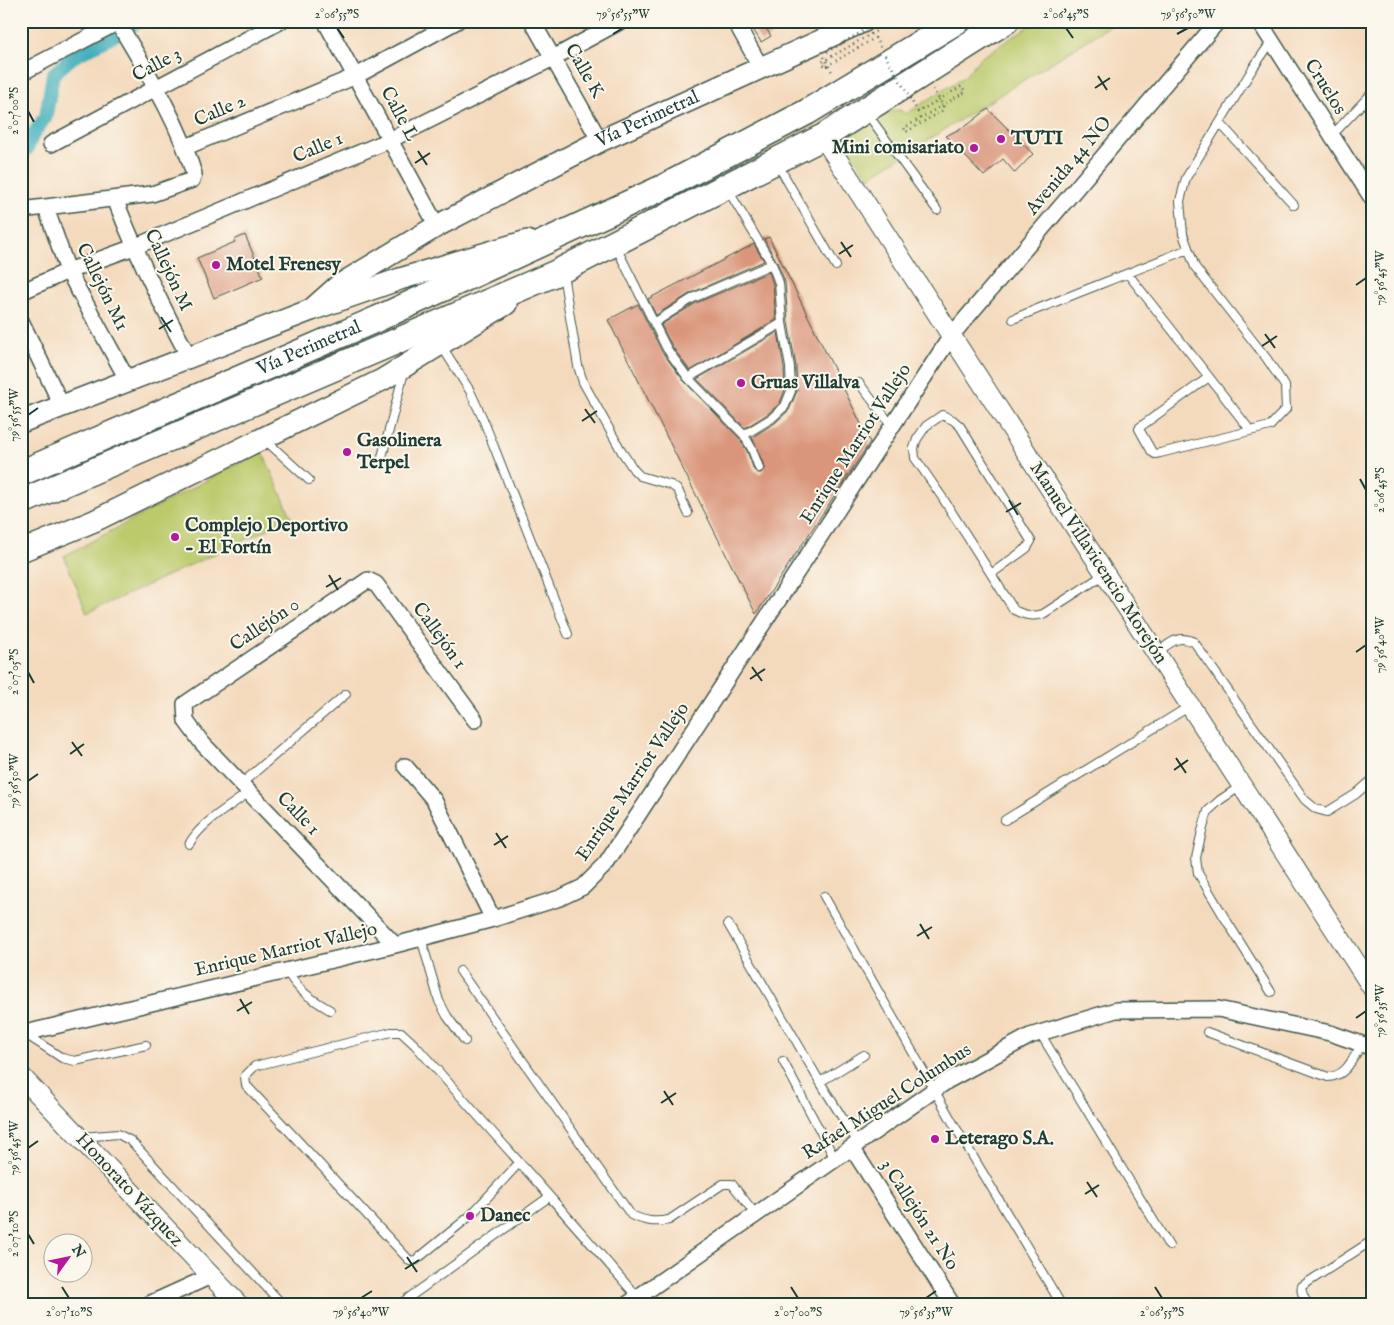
<svg xmlns="http://www.w3.org/2000/svg" width="1394" height="1325" font-family="'IM FELL English',serif">
	<style>
		.green { fill: #bcca6c; stroke: #6e8450 }
		.lines { fill: none; stroke-linecap: round; stroke-linejoin: round }
		.canal { stroke: #3eadba; stroke-width: 14 }
		.building { fill: #da967c }
		.service-casing { stroke: #3f5549; stroke-width: 10 }
		.minor-casing { stroke: #3f5549; stroke-width: 18 }
		.tertiary-casing { stroke: #3f5549; stroke-width: 21 }
		.secondary-casing { stroke: #3f5549; stroke-width: 24 }
		.trunk-casing { stroke: #3f5549; stroke-width: 28 }
		.path { stroke: #3f5549; stroke-width: 2.5; stroke-dasharray: 1 4; stroke-linecap: butt }
		.service { stroke: #fff; stroke-width: 8 }
		.minor { stroke: #fff; stroke-width: 15 }
		.tertiary { stroke: #fff; stroke-width: 19 }
		.secondary { stroke: #fff; stroke-width: 21 }
		.trunk { stroke: #fff; stroke-width: 25 }
		.path-bridge { stroke: #3f5549; stroke-width: 2.5; stroke-dasharray: 1 4; stroke-linecap: butt }
		.ticks { fill: none; stroke: #1f3d34; stroke-width: 2 }
		.poi-dot { fill: #b5179e; stroke: #fbf7ec; stroke-width: 2 }
		.labels { text-anchor: middle; dominant-baseline: central; stroke-width: 4; stroke-linejoin: round; paint-order: stroke }
		.street-label { font-size: 19px; fill: #1f3d34; stroke: #fbf7ec }
		.poi-label { font-size: 19px; font-weight: bold; fill: #1f3d34; stroke: #fbf7ec; text-anchor: start }
		.neatline { fill: none; stroke: #1f3d34; stroke-width: 2 }
		.ticks-label { font-size: 12px; text-anchor: middle; fill: #1f3d34 }
	</style>
	<rect width="100%" height="100%" fill="#fbf7ec"/>
	<filter id="ink" filterUnits="userSpaceOnUse"><feTurbulence type="fractalNoise" baseFrequency=".02" numOctaves="2"/><feDisplacementMap in="SourceGraphic" scale="10" xChannelSelector="R" yChannelSelector="G"/><feConvolveMatrix kernelMatrix="1 2 1 2 8 2 1 2 1" color-interpolation-filters="sRGB"/></filter>
	<filter id="wash" filterUnits="userSpaceOnUse"><feTurbulence type="fractalNoise" baseFrequency=".0096" numOctaves="4" result="noise"/><feDisplacementMap in="SourceGraphic" scale="20" xChannelSelector="R" yChannelSelector="G"/><feGaussianBlur stdDeviation="1.12" result="paint"/><feColorMatrix in="noise" values="0 0 0 0 0 0 0 0 0 0 0 0 0 0 0 0 0 1.4 0 .05"/><feComposite in="paint" operator="in"/></filter>
	<g filter="url(#wash)">
		<rect width="100%" height="100%" fill="#f4dabd"/>
		<path class="green" d="M1037 21H1118L869 177C861 166 842 148 850 134L891 111 900 110 906 114 965 76 979 59Z
			M262 451 292 518 87 613 64 556Z"/>
		<g class="lines">
			<path class="canal" d="M21 152 27 149 32 136 46 116 53 74 73 57 141 21"/>
		</g>
		<g id="blocks">
			<path class="building" d="M748 21H761L771 36 761 42Z
				M988 109 1033 154 1015 173 1003 159 984 176 946 136 969 124Z
				M245 235 263 277 214 298 197 258 235 242 234 240Z
				M769 237 870 442 756 614 608 320 638 304 662 352 684 381 739 438 747 451 754 470 758 473H761L764 469V466L752 437 775 423 789 410 797 391 796 367 788 322 785 282 777 262 764 239Z
				M754 244 764 261 691 293 656 315 648 299Z
				M769 272 773 284 776 320 690 371 672 346 661 325 696 303Z
				M778 332 784 368 785 390 780 403 769 413 745 428 697 379Z"/>
		</g>
	</g>
	<g filter="url(#ink)">
		<use href="#blocks" fill-opacity="0" stroke="#3f5549" stroke-width="1"/>
		<g class="lines">
			<g class="service-casing">
				<path id="service" d="M866 112 937 210
					M1220 123 1294 205
					M1331 134 1338 129 1373 92
					M777 163 836 266
					M728 190 772 264 779 283 782 323 790 367 791 391 785 406 772 418 744 435
					M616 247 654 323
					M563 274 578 366 583 382 622 452 634 470 640 476 671 485 678 490 688 513
					M1128 274 1209 377 1140 427 1139 429 1152 452 1155 454 1160 453 1270 426 1286 409 1285 386 1267 359 1195 267 1183 234 1180 201 1186 178 1253 68 1272 41
					M1013 319C1071 295 1130 273 1188 249
					M441 345 470 391 483 419 568 634
					M1209 377 1250 430
					M688 378 782 323
					M859 383 892 426
					M264 439 309 480
					M382 457 404 372
					M759 468 752 449 744 435 688 378 667 349 654 323 693 298 772 264
					M991 574 1027 548 1031 541 960 426 953 420 942 415 926 426 917 439 914 448 915 458 942 497 1014 610C1024 615 1032 617 1043 614L1105 574
					M1156 653C1170 644 1176 634 1194 642L1305 800 1316 809 1327 812 1356 794 1373 779
					M241 784 346 694
					M1241 786 1220 800 1208 811 1202 831 1196 858 1198 873 1223 915 1271 992
					M1005 820 1190 706
					M189 844C203 821 228 808 249 792
					M824 896 953 1123 1061 1304
					M728 924 820 1082
					M421 938 439 1001 447 1016 465 1041
					M287 971C298 991 310 998 330 1010
					M460 971 631 1215C645 1221 654 1223 669 1220L723 1184H732L756 1215
					M1207 1032 1328 1077C1347 1076 1352 1059 1362 1044
					M1040 1033 1169 1246
					M25 1034 53 1052 62 1058 75 1061 146 1045
					M783 1061 835 1159
					M82 1137 118 1134 131 1141 282 1304
					M858 1143 820 1082 864 1055
					M519 1163 470 1216 416 1260 410 1261 246 1085 245 1076 255 1066 391 1032H401L415 1045C489 1129 565 1212 637 1297
					M400 1304 549 1197
					M1308 1304C1304 1298 1300 1292 1302 1286L1373 1240"/>
			</g>
			<g class="minor-casing">
				<path id="minor" d="M325 21 437 226
					M532 21 600 141
					M735 21 761 68
					M1259 21 1373 200
					M21 73 120 21
					M51 144 281 21
					M186 147 356 76 457 21
					M115 199C136 253 161 305 189 357
					M46 208 68 271 128 381
					M21 210 152 194 192 180 194 174C178 120 146 70 117 21
					M21 292 68 271 134 247 390 140 553 58 621 21
					M21 321 62 406
					M405 766 434 800 493 919
					M395 945 202 743 186 721 185 704 368 580 376 584 475 720
					M21 1034 395 945 493 919 560 898 583 887 606 864 951 336 1218 21
					M852 1148 952 1304
					M149 1304 211 1276
					M628 1304 947 1081 1030 1036 1116 1010 1218 1009 1330 1033 1373 1048"/>
			</g>
			<g class="tertiary-casing">
				<path id="tertiary" d="M823 137 1373 989
					M21 1076 238 1304"/>
			</g>
			<g class="secondary-casing">
				<g id="secondary">
					<path id="s1" d="M311 310 338 286 437 226 600 141 864 21"/>
					<path d="M21 422 311 310 400 279 527 241"/>
					<path d="M21 551 94 521 382 380 506 304"/>
				</g>
			</g>
			<g class="trunk-casing">
				<g id="trunk">
					<path id="s2" d="M21 473 377 319 664 187 807 112 957 21"/>
					<path d="M21 502 556 273 823 137 1006 21"/>
				</g>
			</g>
			<path class="path" d="M824 57 833 74
				M933 89 945 109"/>
			<use href="#service" class="service"/>
			<use href="#minor" class="minor"/>
			<use href="#tertiary" class="tertiary"/>
			<use href="#secondary" class="secondary"/>
			<use href="#trunk" class="trunk"/>
			<path class="path-bridge" d="M827 52 875 24 878 30 822 62 825 67 875 38 918 112 962 86 965 92 904 128 906 132 945 109"/>
		</g>
	</g>
	<path class="ticks" d="M337 28 344 38M1066 28 1073 38M613 34 623 28M1177 34 1188 28M1098 76 1107 90M1095 88 1110 78M28 111 34 122M418 151 427 165M415 163 430 153M841 242 851 257M839 254 853 245M1356 285 1366 278M161 317 171 332M159 329 173 320M1265 334 1275 348M1262 346 1277 336M585 409 595 423M28 415 38 408M582 421 597 411M1360 479 1366 490M1009 500 1018 515M1006 512 1021 503M329 575 338 590M326 587 341 578M1356 652 1366 645M752 667 762 681M28 672 34 683M750 679 765 669M72 742 82 756M70 754 84 744M1176 758 1186 773M1174 770 1188 760M28 781 38 774M496 833 506 848M494 845 508 836M920 924 929 939M917 936 932 927M240 999 249 1014M237 1011 252 1002M1356 1018 1366 1011M664 1091 673 1105M661 1103 676 1093M28 1148 38 1141M1087 1182 1097 1197M1085 1194 1099 1185M28 1234 34 1244M407 1257 417 1272M405 1269 419 1260M62 1287 69 1298M791 1287 798 1298M1155 1287 1162 1298M361 1298 372 1291M926 1298 936 1291"/>
	<g class="poi-dot">
		<circle cx="1001" cy="139" r="5"/>
		<circle cx="974" cy="148" r="5"/>
		<circle cx="216" cy="265" r="5"/>
		<circle cx="741" cy="383" r="5"/>
		<circle cx="347" cy="452" r="5"/>
		<circle cx="175" cy="537" r="5"/>
		<circle cx="935" cy="1139" r="5"/>
		<circle cx="470" cy="1216" r="5"/>
	</g>
	<g class="labels">
		<g class="street-label">
			<text transform="translate(157 65) rotate(-28)">Calle 3</text>
			<text transform="translate(584 71) rotate(60)">Calle K</text>
			<text transform="translate(1325 87) rotate(58)">Cruelos</text>
			<text transform="translate(220 111) rotate(-23)">Calle 2</text>
			<text transform="translate(399 114) rotate(62)">Calle L</text>
			<text stroke="none"><textPath href="#s1" startOffset="388">Vía Perimetral</textPath></text>
			<text transform="translate(318 148) rotate(-23)">Calle 1</text>
			<text transform="translate(1069 166) rotate(-50)">Avenida 44 NO</text>
			<text transform="translate(168 270) rotate(65)">Callejón M</text>
			<text transform="translate(102 287) rotate(64)">Callejón M1</text>
			<text stroke="none"><textPath href="#s2" startOffset="314">Vía Perimetral</textPath></text>
			<text transform="translate(856 444) rotate(-57)">Enrique Marriot Vallejo</text>
			<text transform="translate(1098 563) rotate(57)">Manuel Villavicencio Morejón</text>
			<text transform="translate(265 625) rotate(-34)">Callejón 0</text>
			<text transform="translate(439 636) rotate(54)">Callejón 1</text>
			<text transform="translate(633 782) rotate(-56)">Enrique Marriot Vallejo</text>
			<text transform="translate(298 814) rotate(46)">Calle 1</text>
			<text transform="translate(286 950) rotate(-13)">Enrique Marriot Vallejo</text>
			<text transform="translate(887 1102) rotate(-33)">Rafael Miguel Columbus</text>
			<text transform="translate(129 1190) rotate(47)">Honorato Vázquez</text>
			<text transform="translate(919 1215) rotate(57)">3 Callejón 21 No</text>
		</g>
		<g class="poi-label">
			<text x="1011" y="139">TUTI</text>
			<text x="964" y="148" text-anchor="end">Mini comisariato</text>
			<text x="226" y="265">Motel Frenesy</text>
			<text x="751" y="383">Gruas Villalva</text>
			<text x="357" y="441">Gasolinera<tspan x="357" dy="22">Terpel</tspan></text>
			<text x="185" y="526">Complejo Deportivo<tspan x="185" dy="22">- El Fortín</tspan></text>
			<text x="945" y="1139">Leterago S.A.</text>
			<text x="480" y="1216">Danec</text>
		</g>
	</g>
	<rect width="1394" height="1325" fill="none" stroke="#fbf7ec" stroke-width="55"/>
	<g transform="translate(68 1258) rotate(57)"><circle r="24" fill="#fbf7ec" stroke="#a3ada2"/>
	<path d="M0-4L9 19L0 12L-9 19Z" fill="#b5179e"/>
	<text y="-8" font-size="14" font-weight="bold" text-anchor="middle" fill="#1f3d34">N</text>
	</g>
	<rect x="28" y="28" width="1338" height="1270" class="neatline"/>
	<g class="ticks-label">
		<text x="337" y="18">2°06'55"S</text>
		<text x="623" y="18">79°56'55"W</text>
		<text x="1066" y="18">2°06'45"S</text>
		<text x="1188" y="18">79°56'50"W</text>
		<text transform="translate(14 111) rotate(-90)" y="4">2°07'00"S</text>
		<text transform="translate(1380 278) rotate(-90)" y="4">79°56'45"W</text>
		<text transform="translate(14 415) rotate(-90)" y="4">79°56'55"W</text>
		<text transform="translate(1380 490) rotate(-90)" y="4">2°06'45"S</text>
		<text transform="translate(1380 645) rotate(-90)" y="4">79°56'40"W</text>
		<text transform="translate(14 672) rotate(-90)" y="4">2°07'05"S</text>
		<text transform="translate(14 781) rotate(-90)" y="4">79°56'50"W</text>
		<text transform="translate(1380 1011) rotate(-90)" y="4">79°56'35"W</text>
		<text transform="translate(14 1148) rotate(-90)" y="4">79°56'45"W</text>
		<text transform="translate(14 1234) rotate(-90)" y="4">2°07'10"S</text>
		<text x="69" y="1316">2°07'10"S</text>
		<text x="361" y="1316">79°56'40"W</text>
		<text x="798" y="1316">2°07'00"S</text>
		<text x="926" y="1316">79°56'35"W</text>
		<text x="1162" y="1316">2°06'55"S</text>
	</g>
</svg>
